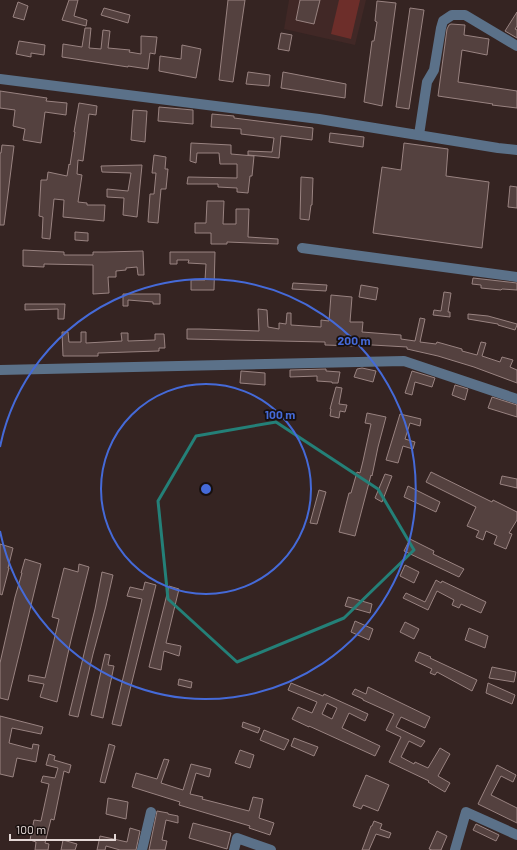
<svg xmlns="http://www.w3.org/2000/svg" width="517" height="850" font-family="Barlow,sans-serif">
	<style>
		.built { fill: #412826 }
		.green { fill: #6d2e2a }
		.building { fill: #54413f; stroke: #998381; fill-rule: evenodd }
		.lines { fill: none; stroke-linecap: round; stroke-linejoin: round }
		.minor { stroke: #5b7189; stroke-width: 10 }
		.marked { fill: none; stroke: #248078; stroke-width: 3; stroke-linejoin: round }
		.ring { fill: none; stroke: #456ad8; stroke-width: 2 }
		.centre { fill: #456ad8; stroke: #170f0e; stroke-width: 2 }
		.ring-label { font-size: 12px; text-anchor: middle; font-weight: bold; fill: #456ad8; stroke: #170f0e; stroke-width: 3.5; stroke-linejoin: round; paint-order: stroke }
	</style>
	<rect width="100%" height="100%" fill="#352422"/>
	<path class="built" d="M289 0H366L355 45 284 29Z"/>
	<path class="green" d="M339 0H360L351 39 331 34Z"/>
	<path class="building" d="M69 0H78L74 16 87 20 86 26 62 20Z
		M228 0H245L233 82 219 80Z
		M300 0H320L314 24 296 20Z
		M377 1 396 3 382 106 364 102 372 41H374L377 22 375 21Z
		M18 2 28 6 24 20 13 17Z
		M104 8 130 15 128 23 101 15Z
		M410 8 424 10 409 109 396 107Z
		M517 12V26L515 29 517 30V38L505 31Z
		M451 24 465 25 464 35 489 39 487 55 462 50 458 82 517 91V108L492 105 493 104 438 96 447 29 449 25Z
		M85 28H91L89 48 101 49 103 30 110 31 108 48 130 50 129 52 141 54V36L157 37 155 54 150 53 148 69 128 66V67L62 57 63 44 82 47Z
		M281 33 292 35 289 51 278 49Z
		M19 41 45 45 44 55 31 53V57L16 54Z
		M182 45 201 49 196 78 159 71 160 56 181 59Z
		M248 72 270 75 269 86 246 84Z
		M283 72 346 84 345 98 281 88Z
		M0 91 47 98 46 101 67 103 66 115 45 112 41 143 23 140 25 129 13 126 15 110 0 108Z
		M79 103 97 106 96 115 89 114 83 161 78 160 77 174 82 175 78 202 87 203V205H105L104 221 63 217 64 200 54 199 50 239 42 238 43 217 39 216 41 180H47L48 172 67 176 69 164 70 165 75 132H74Z
		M159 107 193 110V124L158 121Z
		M133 110 147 111 145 142 131 140Z
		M212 114 234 116V118L313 128 312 140 281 136 279 158 248 155V151L272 152 274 138 241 134V129L211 127Z
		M330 133 364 137 363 147 329 142Z
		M191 143 231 145V154L254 156 252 176H250L248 193 237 192V188L218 187V184H187L188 177 237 178V164H220L219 153H197L196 163 190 161Z
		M404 143 448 149 446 176 489 182 482 248 373 233 382 167 401 170Z
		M2 145 14 146 4 225H0V153H1Z
		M154 155 166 157 165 169H168L166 189H161L158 223 148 222 150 194H154L156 173H152Z
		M142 165 137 217 123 215 124 198 107 197V189L128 191 131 173 102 172 101 166Z
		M301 177 313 178 312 205H311L309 220 300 219Z
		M510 186 517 187V208L508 207Z
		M207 201H224L223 224H236V209H249L248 237 278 239V244L227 242V244H211V233H195V223H206Z
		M75 232 88 233V241L75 240Z
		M23 250 64 252V255H93V252H106L143 251 144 275H138L137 267 126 268V270L116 271V277H108L109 293 93 294V265L44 264V267L23 266Z
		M170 252H215L214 290H191V280H205L206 264 188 263 189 260H177V264H170Z
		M473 278 517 283V290L502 289 501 290 481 288V285L472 284Z
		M293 283 327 285 326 291 292 289Z
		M361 285 378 288 376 300 359 297Z
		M444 292 451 293 448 312H450V317L433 315 434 310 441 311Z
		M123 294H160V304H153V302L128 300V306H123Z
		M331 295 352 297 350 322H363L362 332 401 335V339L415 341 420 318 425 319 420 342 436 344 437 342 462 349V351L477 355 481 342 486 343 482 356 500 362 502 357 513 360 510 367 517 370V383L474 367 438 356 407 349V347L355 344V346L325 345V342L187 339V329H200L259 331 258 309 267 310 268 327 279 329V323L286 324 287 313H291V325L321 327V320L329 321Z
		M25 304H65L64 319H58V309L25 310Z
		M468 314 488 316 517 324V325L515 330 498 325V324L468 319Z
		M62 332H68L69 342H81V332H86V343L122 341 121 333H128V341L155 340V334H164L165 348H159V351L98 353V356H63Z
		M362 368 376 371 373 382 354 377 357 369Z
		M326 369V371L340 372 338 383H332V382L317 381V376L290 377V370Z
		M241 371 265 373V385L240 383Z
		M412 371 435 378 432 387 415 382 412 395 405 393Z
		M455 385 468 389 465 400 452 395Z
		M336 387 342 388 339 404 347 405 345 412 340 411 339 418 330 416 331 409H330Z
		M492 397 517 405V417L488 408Z
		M367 413 386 417 378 447 372 476 371 475 355 536 339 532 349 493H351L357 472 360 473 363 461 371 424 365 423Z
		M400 414 421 419 420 426 410 423 405 439 415 442 413 449 403 446 398 463 386 460Z
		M431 472 492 502 493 500 517 512V520L509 533 512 534 506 549 494 544 497 536 486 531 483 540 476 537 479 531 467 526 476 507 426 482Z
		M385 474 392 476 382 502 375 498Z
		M502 476 517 479V488L500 484Z
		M408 486 440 502 436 512 404 497Z
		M319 490 326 492 317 524 310 523Z
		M410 539 434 551 433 554 464 569 459 577 404 551Z
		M0 544 13 548 8 568H9L2 595 0 594Z
		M25 559 41 564 8 700 0 698V663L15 597 22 573H21Z
		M79 564 89 567 71 640 57 702 40 697 44 684 28 681 29 675 45 678 59 619 52 617 64 568 78 572Z
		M405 565 419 572 414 583 400 576Z
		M102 572 113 575 106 606 93 654 78 717 69 715 95 609Z
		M436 580 441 583 442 581 486 602 481 613 461 604 459 608 452 605 454 600 437 591 428 610 403 598 406 593 425 602Z
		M145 582 156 585 121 726 112 724 142 599 127 596 130 587 143 590Z
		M169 586 179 589 166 643 181 646 179 656 164 651 161 670 149 667Z
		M348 597 372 604 370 613 345 606Z
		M355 621 373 629 369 640 351 632Z
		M405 622 419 629 414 639 400 632Z
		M469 628 488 636 485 648 465 640Z
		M419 652 431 657 430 658 477 680 472 691 437 672 435 675 430 673 432 669 415 661Z
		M105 654 110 655 108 665 114 666 103 718 91 715Z
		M492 667 516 672 514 682 489 678Z
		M179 679 192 682 191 688 178 685Z
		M291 683 323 696 324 694 368 714 365 721 349 713 342 728 380 746 375 756 309 726V727L292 719 298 707 312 713 317 702 288 690ZM327 703 337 708 332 719 322 714Z
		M488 683 515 695 512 704 486 693Z
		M368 687 430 717 425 728 401 717 396 727 425 741 421 747 409 741 401 757 414 764 415 762 428 768 440 748 450 754 438 776 450 783 445 792 428 782 429 781 389 762 401 737 386 730 394 714 363 700V699L352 694 355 689 366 694Z
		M0 716 43 727 41 734 12 728 9 743 32 749 33 744 39 745 36 762 17 758 13 777 0 774Z
		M243 722 260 728 258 733 242 727Z
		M264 730 289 740 284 750 260 740Z
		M294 738 318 747 314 756 291 746Z
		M109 744 115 746 105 783 100 782Z
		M240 750 254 755 250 768 235 763Z
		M49 754 55 756 54 760 71 765 69 773 64 771 54 820 51 819 45 843 49 844 48 850H35L36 842 30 840 34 820 41 821 49 784 41 782 43 776 55 778 58 768 46 765Z
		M164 759 169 760 161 783 183 790 191 764 211 769 209 777 196 773 190 794 203 797 202 799 249 811 253 797 263 799 259 818 274 823 270 835 249 828 250 826 179 805 180 802 132 787 136 773 157 779Z
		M497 765 516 775 513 782 501 776 491 795 517 808V823L478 804Z
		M366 775 389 785 378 811 363 805 361 809 353 806Z
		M108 798 128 802 126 819 106 814Z
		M157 811 168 813V814L178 816V823L166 820 162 840 167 841 165 850H149Z
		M374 821 382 824 380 829 391 833 389 838 376 834 369 850H362L371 826H372Z
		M193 823 231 833 227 849 189 838Z
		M476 824 499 835 496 841 473 830Z
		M130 828 140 831 136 850H120L106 846 105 850H97L100 836 127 842Z
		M437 831 447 836 441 850H432L429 849Z
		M63 840 77 844 75 850H61Z"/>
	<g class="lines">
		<path class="minor" d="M0 79 319 119 498 148 517 150
			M419 135 427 82 434 70 441 28 443 21 452 15H465L517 46
			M302 248 517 277
			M0 370 404 361 517 399
			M142 850 151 812
			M234 850 237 838 271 850
			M455 850 466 812 517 835"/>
	</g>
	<path class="marked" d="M276 422 378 489 414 550 344 618 237 662 168 599 158 501 196 436Z"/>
	<g class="ring">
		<circle cx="206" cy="489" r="105"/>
		<path d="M0 447A210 210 0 1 1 0 531"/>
	</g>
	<circle cx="206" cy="489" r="6" class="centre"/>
	<g class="ring-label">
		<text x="354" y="345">200 m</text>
		<text x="280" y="419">100 m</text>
	</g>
	<path d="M10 834v6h105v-6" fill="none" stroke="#e4d8d6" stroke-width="2"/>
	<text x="16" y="834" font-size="12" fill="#e4d8d6" stroke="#170f0e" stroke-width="3" paint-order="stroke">100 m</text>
</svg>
